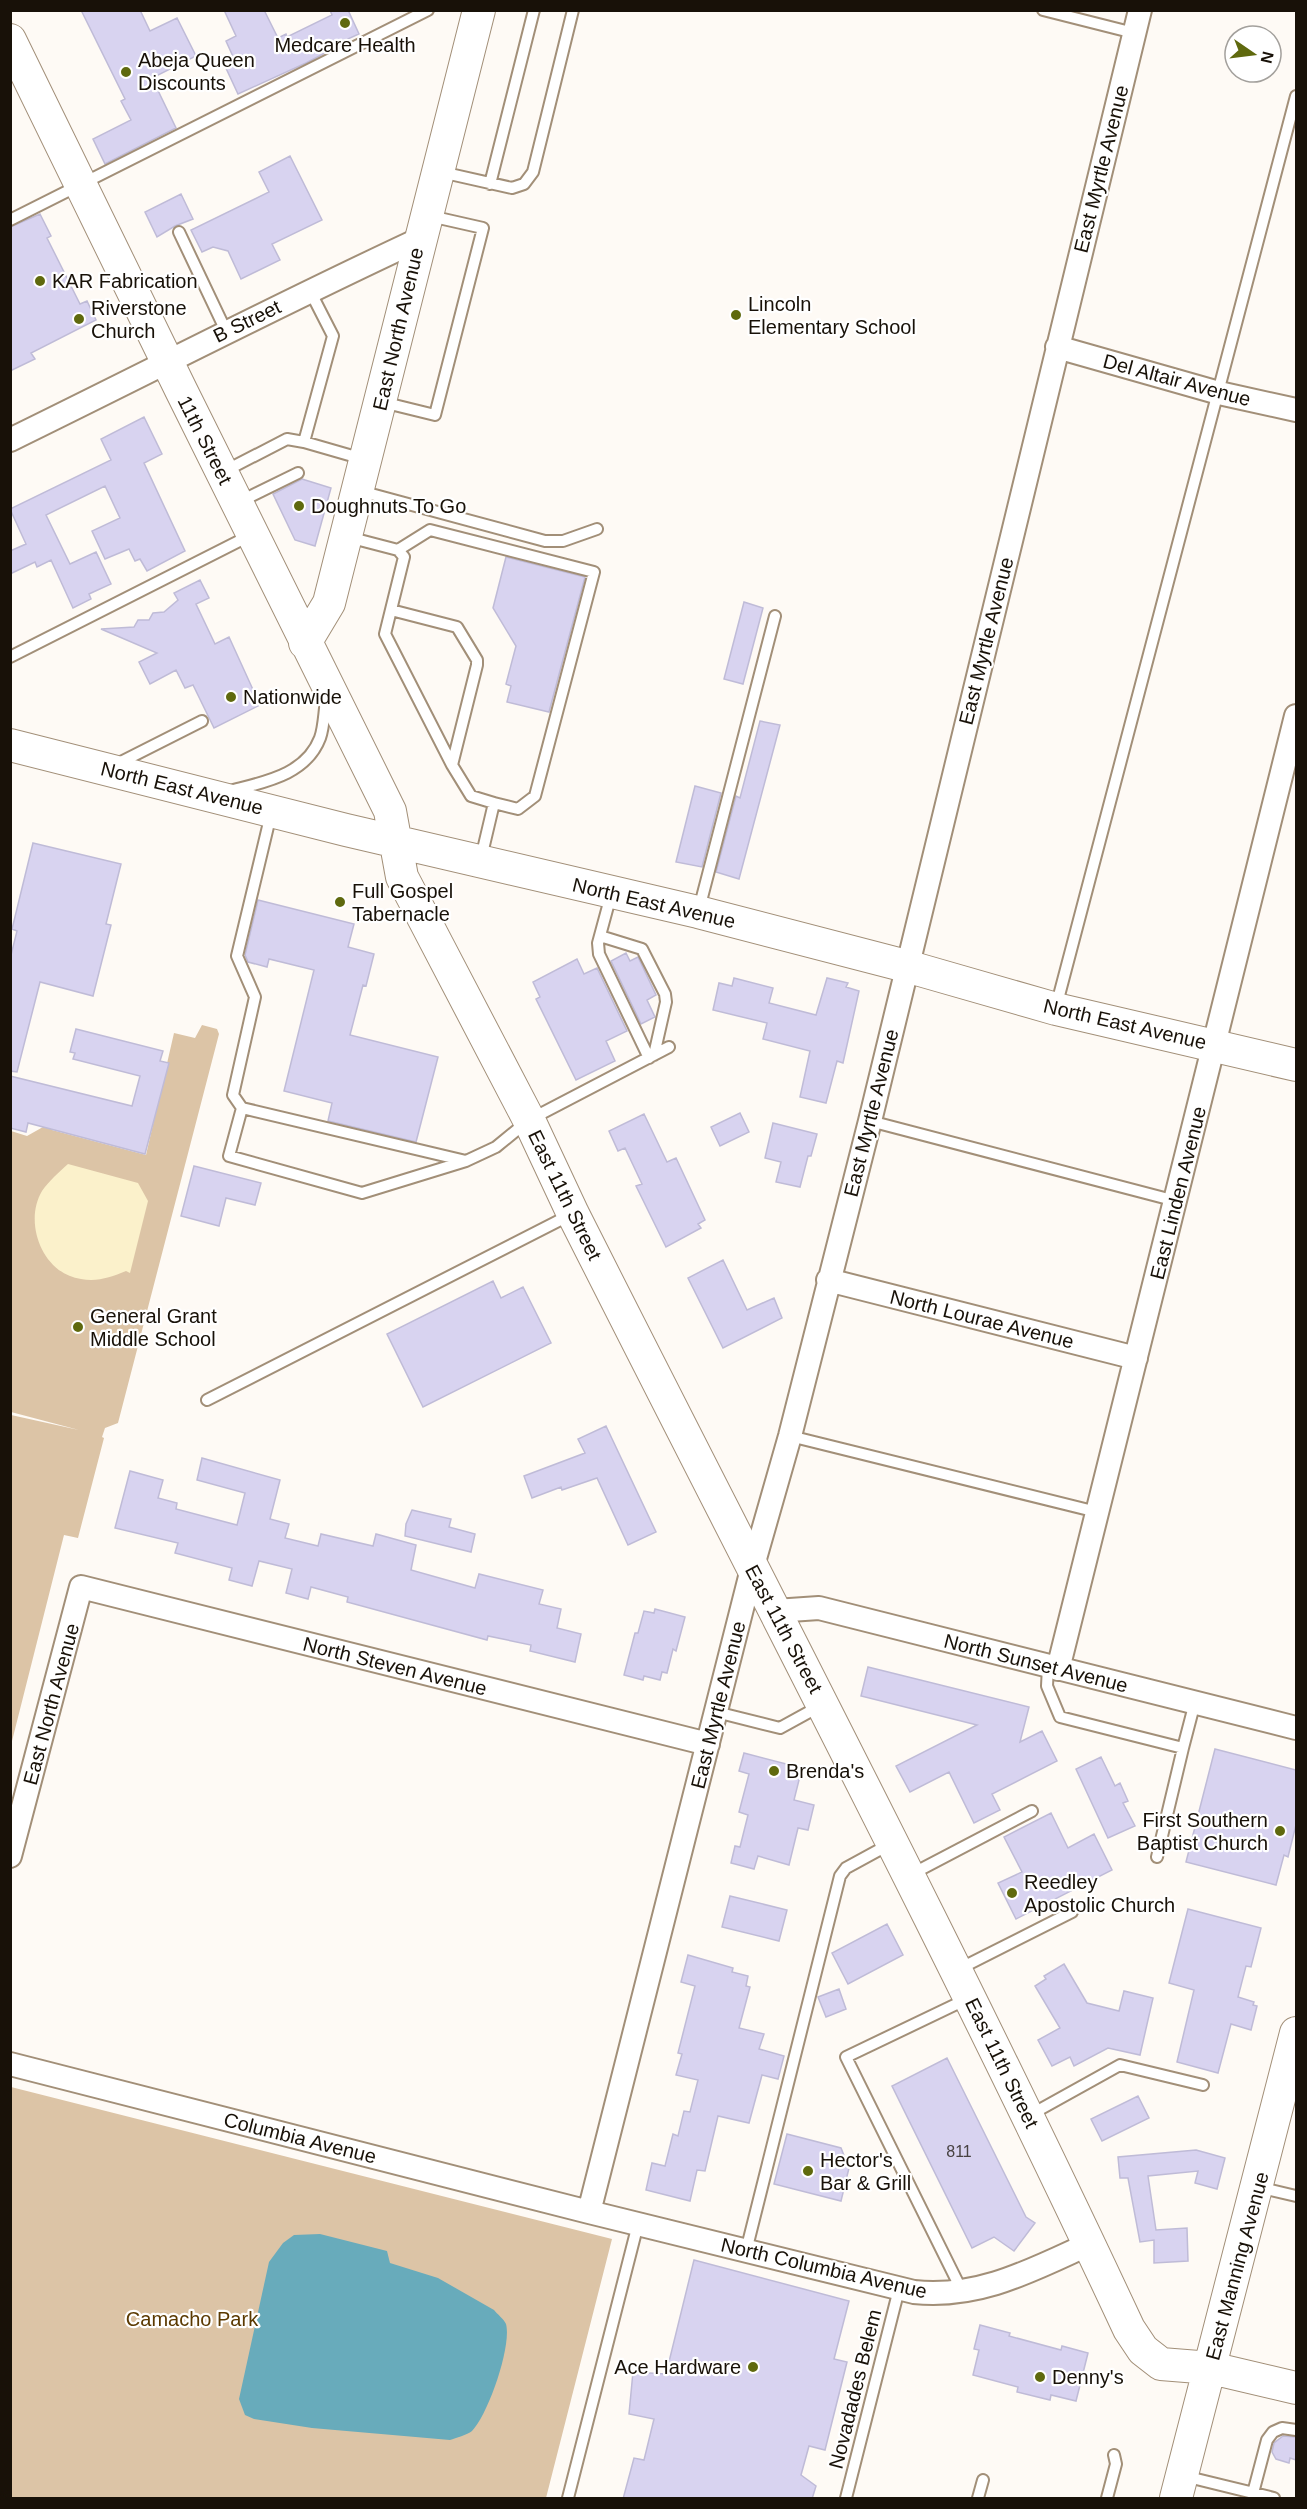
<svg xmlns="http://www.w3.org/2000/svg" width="1307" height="2509" font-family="Helvetica,sans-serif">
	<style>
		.green { fill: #dcc4a6 }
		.sand { fill: #fbf1cb }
		.water { fill: #68abbb }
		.building { fill: #d8d3f0; stroke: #bfbbd7; stroke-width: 1.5 }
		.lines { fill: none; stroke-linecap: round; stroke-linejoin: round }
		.lane-casing { stroke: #a28f78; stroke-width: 14 }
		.street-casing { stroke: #a28f78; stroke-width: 26 }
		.secondary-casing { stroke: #a28f78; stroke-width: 34 }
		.lane { stroke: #fff; stroke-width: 10 }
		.street { stroke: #fff; stroke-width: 22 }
		.secondary { stroke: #fff; stroke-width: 32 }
		.poi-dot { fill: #5f690e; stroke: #fff; stroke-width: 2 }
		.labels { text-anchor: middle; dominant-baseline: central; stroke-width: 4.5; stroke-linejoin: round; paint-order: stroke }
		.number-label { font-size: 16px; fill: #484242 }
		.poi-label { font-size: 20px; fill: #181108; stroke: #fff; text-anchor: start }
		.street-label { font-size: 20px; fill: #181108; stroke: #fff }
		.park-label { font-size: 20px; fill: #5b3900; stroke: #fff }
	</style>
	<rect width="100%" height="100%" fill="#fefaf5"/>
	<path class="green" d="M202 1025 217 1029 219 1034 118 1423 105 1428 102 1437 104 1438 78 1538 64 1535 11 1745V1415L79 1430 11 1412V1131L27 1136 43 1127 46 1120 52 1130 146 1155 174 1033 195 1038Z
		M11 2087 612 2239 546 2498H11Z"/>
	<path class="sand" d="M68 1164 138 1183 148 1201 130 1273 126 1271C111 1277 98 1282 81 1279 43 1274 23 1223 42 1191 49 1181 59 1172 68 1164Z"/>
	<path class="water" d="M320 2234 387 2251 390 2263 438 2278 494 2310C497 2314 504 2319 506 2324 512 2346 488 2415 472 2431 467 2435 456 2438 450 2440L312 2428 254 2419 245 2415 239 2399 269 2262 283 2243 294 2235Z"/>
	<path class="building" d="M81 10H140L150 31 177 18 196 56 152 78 176 128 105 164 93 139 131 120 121 101 125 99Z
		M224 10H264L278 38 286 34 287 37 332 15 330 10H348L359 34 326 49 327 52 306 63 238 94 225 66 235 61 226 41 236 36Z
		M290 156 322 220 272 244 280 260 241 279 228 251 213 247 202 252 191 230 269 192 259 172Z
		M181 194 193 219 175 226 157 237 145 212Z
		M40 214 51 236 47 238 80 304 87 301 96 320 31 353 35 359 10 371V227Z
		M144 417 162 454 144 463 185 551 147 571 140 559 135 561 129 549 105 559 92 531 120 518 105 486 46 515 70 564 96 552 111 584 89 594 91 599 73 608 51 560 37 567 35 562 10 574V551L26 544 10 509 111 460 101 439Z
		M302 479 331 488 315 546 295 540 273 494Z
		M506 557 585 577 549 712 507 702 511 686 506 684 516 646 493 608Z
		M200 580 209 598 196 604 215 644 229 637 260 705 214 728 193 685 185 688 176 670 150 684 139 662 157 653 101 629 134 627 138 620H149L153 613 164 612 178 600 174 593Z
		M744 602 763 608 743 684 724 679Z
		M760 721 780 725 739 879 716 872 736 796 740 798Z
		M695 786 721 793 702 867 676 862Z
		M33 843 121 864 106 924 111 925 93 996 40 982 17 1072 10 1071V959L17 931 12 929Z
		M258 900 354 924 348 947 374 954 366 986 363 985 350 1035 438 1057 416 1142 328 1121 332 1103 284 1091 314 970 269 959 267 967 248 962 245 955Z
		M626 953 630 961 638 957 656 995 647 1000 655 1017 641 1024 611 961Z
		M577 959 584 974 597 968 627 1031 606 1041 615 1061 576 1080 536 999 540 997 533 982Z
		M734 978 773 988 769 1003 816 1015 827 978 848 983 846 987 859 991 843 1063 837 1061 826 1103 800 1097 810 1051 763 1039 767 1023 713 1010 719 983 732 986Z
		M76 1029 163 1051 160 1061 169 1063 145 1154 28 1123 26 1132 10 1128V1076L132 1106 140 1076 73 1059 75 1053 70 1052Z
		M740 1113 749 1132 720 1146 711 1127Z
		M644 1114 667 1162 676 1158 705 1220 698 1224 701 1228 666 1247 636 1186 642 1184 625 1148 618 1151 609 1131Z
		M773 1123 817 1134 811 1156H808L800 1187 776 1182 781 1162 765 1158Z
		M194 1166 261 1183 255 1205 226 1198 219 1226 181 1216Z
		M723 1260 747 1310 774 1298 782 1318 723 1348 688 1278Z
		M493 1281 501 1298 523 1287 551 1343 423 1407 387 1334Z
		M606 1426 656 1532 628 1545 597 1478 562 1490 561 1487 532 1498 524 1476 585 1453 578 1439Z
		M202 1458 280 1480 270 1519 289 1524 285 1538 318 1546 321 1534 373 1546 376 1534 416 1545 411 1570 475 1588 479 1574 543 1590 539 1604 561 1609 557 1628 581 1634 575 1662 530 1651 531 1645 488 1636 487 1640 347 1602 348 1597 311 1587 308 1599 286 1593 292 1569 259 1561 252 1586 229 1580 232 1568 175 1553 178 1543 115 1528 130 1471 163 1480 158 1498 177 1503 176 1509 237 1525 245 1493 197 1480Z
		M412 1510 451 1519 449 1527 475 1534 471 1552 405 1536 406 1524Z
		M655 1609 685 1617 676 1651 673 1649 667 1673 662 1672 660 1680 644 1676 643 1680 624 1675 635 1633H638L644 1611 654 1613Z
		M868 1667 1029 1707 1020 1742 1042 1731 1057 1761 992 1794 1000 1810 974 1823 949 1772 910 1792 896 1766 977 1725 861 1696Z
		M1215 1749 1296 1770V1825L1288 1857 1284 1855 1276 1885 1186 1862Z
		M744 1753 802 1768 794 1800 814 1805 808 1830 798 1828 789 1865 758 1856 754 1869 731 1863 735 1846 740 1847 748 1815 739 1812 749 1774 739 1771Z
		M1101 1757 1115 1786 1120 1783 1128 1801 1123 1803 1135 1826 1108 1838 1076 1769Z
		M1051 1813 1068 1848 1094 1834 1112 1870 1016 1919 998 1883 1022 1872 1004 1837Z
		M730 1896 787 1910 779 1941 722 1927Z
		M1188 1909 1261 1928 1251 1967 1246 1966 1238 1997 1254 2002 1253 2005 1257 2006 1251 2030 1231 2024 1218 2073 1177 2062 1194 1990 1169 1983Z
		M887 1924 903 1955 848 1984 832 1953Z
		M688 1955 733 1968 732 1972 748 1976 746 1986 750 1987 739 2028 764 2034 759 2049 784 2056 778 2079 762 2075 749 2123 718 2116 705 2171 697 2170 690 2201 646 2190 652 2163 665 2166 673 2134 678 2136 684 2111 690 2112 698 2080 676 2075 682 2054 678 2053 695 1986 681 1982Z
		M1064 1964 1087 2003 1119 2011 1124 1991 1153 1998 1140 2055 1108 2048 1074 2066 1070 2057 1052 2066 1038 2040 1060 2028 1035 1986 1046 1979 1044 1976Z
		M839 1989 846 2009 826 2017 818 1997Z
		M947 2058 1026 2217 1035 2223 1014 2251 994 2237 972 2248 892 2086Z
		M1138 2096 1149 2118 1102 2141 1091 2119Z
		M787 2134 841 2148 849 2168 841 2201 774 2184Z
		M1196 2150 1225 2158 1217 2189 1195 2183 1198 2171 1148 2176 1156 2230 1187 2228 1188 2261 1154 2263V2240L1140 2242 1128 2178H1120L1118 2157Z
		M694 2260 849 2301 834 2359 847 2362 825 2450 809 2446 801 2475 816 2486 812 2499H623L634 2458 644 2460 654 2419 629 2414 633 2372 666 2374Z
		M980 2325 1010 2333 1009 2336 1061 2350 1062 2346 1088 2353 1076 2401 1051 2395 1050 2400 1017 2392 1018 2387 973 2375 979 2350 974 2349Z
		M1283 2436 1296 2437V2460L1290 2458 1289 2463 1276 2459 1272 2452 1274 2443Z"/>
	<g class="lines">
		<g class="lane-casing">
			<path id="lane" d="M1043 10 1134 33
				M441 172 512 188 524 184 533 172 573 10
				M490 184 534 10
				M10 220 428 10
				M179 232 226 331
				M310 291 333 336 304 442 363 459
				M382 402 435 415 483 228 430 216
				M223 472 287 439 304 442
				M360 491 545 541H563L597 529
				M239 502 298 473
				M348 537 398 550 404 557 385 634 452 765 471 796 494 803 481 858
				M398 550 430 530 594 572 535 796 518 809 494 803
				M391 610 457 627 477 660V665L452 765
				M10 657 249 536
				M117 764 202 721
				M230 791C264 782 306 775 320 738 324 727 324 713 326 701
				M271 814 237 956 255 997 233 1095 242 1108 466 1161
				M611 895 598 943 599 954 649 1058
				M699 909 775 616
				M600 936 642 949 665 994 666 1002 654 1055
				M1056 1007 1296 96
				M242 1108 229 1156 362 1193 466 1161 496 1147 529 1120 669 1047
				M870 1121 1176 1201
				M207 1400 570 1215
				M790 1436 1097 1512
				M1048 1666 1047 1686 1060 1717 1183 1748 1195 1702
				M716 1712 780 1728 820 1706
				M1157 1857 1183 1748
				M910 1875 1032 1811
				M957 1970 1072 1912
				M1030 2115 1120 2065 1203 2085
				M1258 2187 1296 2196
				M746 2251 840 1876 846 1868 890 1844
				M962 2291 846 2057 967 1999
				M1184 2476 1274 2498
				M1253 2493 1267 2440 1273 2432 1282 2428 1296 2430
				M568 2498 638 2224
				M846 2498 899 2289
				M978 2498 983 2480
				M1107 2498 1116 2464 1114 2455"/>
		</g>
		<g class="street-casing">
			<path id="street" d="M1057 347 1219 393 1296 410
				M10 440C147 373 282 303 420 239
				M828 1280 1136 1358
				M775 1611 819 1608 1296 1728
				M1058 1669 1296 716
				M10 1856 81 1587 708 1744
				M10 2064 589 2212 914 2292C979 2299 1032 2270 1089 2244
				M589 2212 752 1569 790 1436 870 1121 1140 10"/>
		</g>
		<g class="secondary-casing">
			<path id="secondary" d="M10 40 181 390 390 811 402 877 529 1120 573 1214C760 1585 953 1952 1129 2329L1143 2350 1161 2364 1211 2368 1296 2388
				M305 643 329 603 479 10
				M10 745 346 830 698 912 906 966 1056 1009 1296 1065
				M1176 2498 1296 2033"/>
		</g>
		<use href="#lane" class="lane"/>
		<use href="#street" class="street"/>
		<use href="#secondary" class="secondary"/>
	</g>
	<g class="poi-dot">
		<circle cx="345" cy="23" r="6"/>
		<circle cx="126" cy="72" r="6"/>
		<circle cx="40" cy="281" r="6"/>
		<circle cx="736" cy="315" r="6"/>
		<circle cx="79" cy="319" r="6"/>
		<circle cx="299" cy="506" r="6"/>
		<circle cx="231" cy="697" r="6"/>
		<circle cx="340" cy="902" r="6"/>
		<circle cx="78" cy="1327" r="6"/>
		<circle cx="774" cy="1771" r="6"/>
		<circle cx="1280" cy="1831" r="6"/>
		<circle cx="1012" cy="1893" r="6"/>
		<circle cx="808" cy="2171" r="6"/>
		<circle cx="753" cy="2367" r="6"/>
		<circle cx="1040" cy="2377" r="6"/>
	</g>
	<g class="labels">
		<g class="number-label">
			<text x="959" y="2151">811</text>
		</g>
		<g class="poi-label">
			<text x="345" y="45" text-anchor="middle">Medcare Health</text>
			<text x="138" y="60">Abeja Queen<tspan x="138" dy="23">Discounts</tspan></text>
			<text x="52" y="281">KAR Fabrication</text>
			<text x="748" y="304">Lincoln<tspan x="748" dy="23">Elementary School</tspan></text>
			<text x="91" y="308">Riverstone<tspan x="91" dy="23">Church</tspan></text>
			<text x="311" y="506">Doughnuts To Go</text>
			<text x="243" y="697">Nationwide</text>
			<text x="352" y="891">Full Gospel<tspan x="352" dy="23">Tabernacle</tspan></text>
			<text x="90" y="1316">General Grant<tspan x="90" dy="23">Middle School</tspan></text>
			<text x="786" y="1771">Brenda's</text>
			<text x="1268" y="1820" text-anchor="end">First Southern<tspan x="1268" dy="23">Baptist Church</tspan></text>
			<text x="1024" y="1882">Reedley<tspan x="1024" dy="23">Apostolic Church</tspan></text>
			<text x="820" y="2160">Hector's<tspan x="820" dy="23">Bar &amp; Grill</tspan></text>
			<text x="741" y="2367" text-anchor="end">Ace Hardware</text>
			<text x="1052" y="2377">Denny's</text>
		</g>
		<g class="street-label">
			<text transform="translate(1101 169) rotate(-76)">East Myrtle Avenue</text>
			<text transform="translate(247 321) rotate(-26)">B Street</text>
			<text transform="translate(398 329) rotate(-77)">East North Avenue</text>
			<text transform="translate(1177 380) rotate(15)">Del Altair Avenue</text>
			<text transform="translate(205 440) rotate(63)">11th Street</text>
			<text transform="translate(986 641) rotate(-76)">East Myrtle Avenue</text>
			<text transform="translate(182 788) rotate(14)">North East Avenue</text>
			<text transform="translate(654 903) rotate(13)">North East Avenue</text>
			<text transform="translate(1125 1024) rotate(13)">North East Avenue</text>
			<text transform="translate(871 1113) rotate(-76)">East Myrtle Avenue</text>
			<text transform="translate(1178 1193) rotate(-76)">East Linden Avenue</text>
			<text transform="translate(565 1195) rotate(64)">East 11th Street</text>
			<text transform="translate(982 1319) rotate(14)">North Lourae Avenue</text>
			<text transform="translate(784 1629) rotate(62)">East 11th Street</text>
			<text transform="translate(1036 1663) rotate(14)">North Sunset Avenue</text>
			<text transform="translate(395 1666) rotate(14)">North Steven Avenue</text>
			<text transform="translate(51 1704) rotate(-75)">East North Avenue</text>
			<text transform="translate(718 1705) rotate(-76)">East Myrtle Avenue</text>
			<text transform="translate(1002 2063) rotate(64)">East 11th Street</text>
			<text transform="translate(300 2138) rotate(14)">Columbia Avenue</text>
			<text transform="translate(1237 2266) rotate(-75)">East Manning Avenue</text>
			<text transform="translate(824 2268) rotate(13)">North Columbia Avenue</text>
			<text transform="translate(855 2389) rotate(-76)">Novadades Belem</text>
		</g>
		<g class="park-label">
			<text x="192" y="2319">Camacho Park</text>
		</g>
	</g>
	<rect width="1307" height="2509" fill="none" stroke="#181108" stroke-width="24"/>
	<g transform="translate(1253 54) rotate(104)"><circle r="28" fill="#ffffff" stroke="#a3a09c" stroke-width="1.5"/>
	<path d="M0-4.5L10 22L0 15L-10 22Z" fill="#5f690e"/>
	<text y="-9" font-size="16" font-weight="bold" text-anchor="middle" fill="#181108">N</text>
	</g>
</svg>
